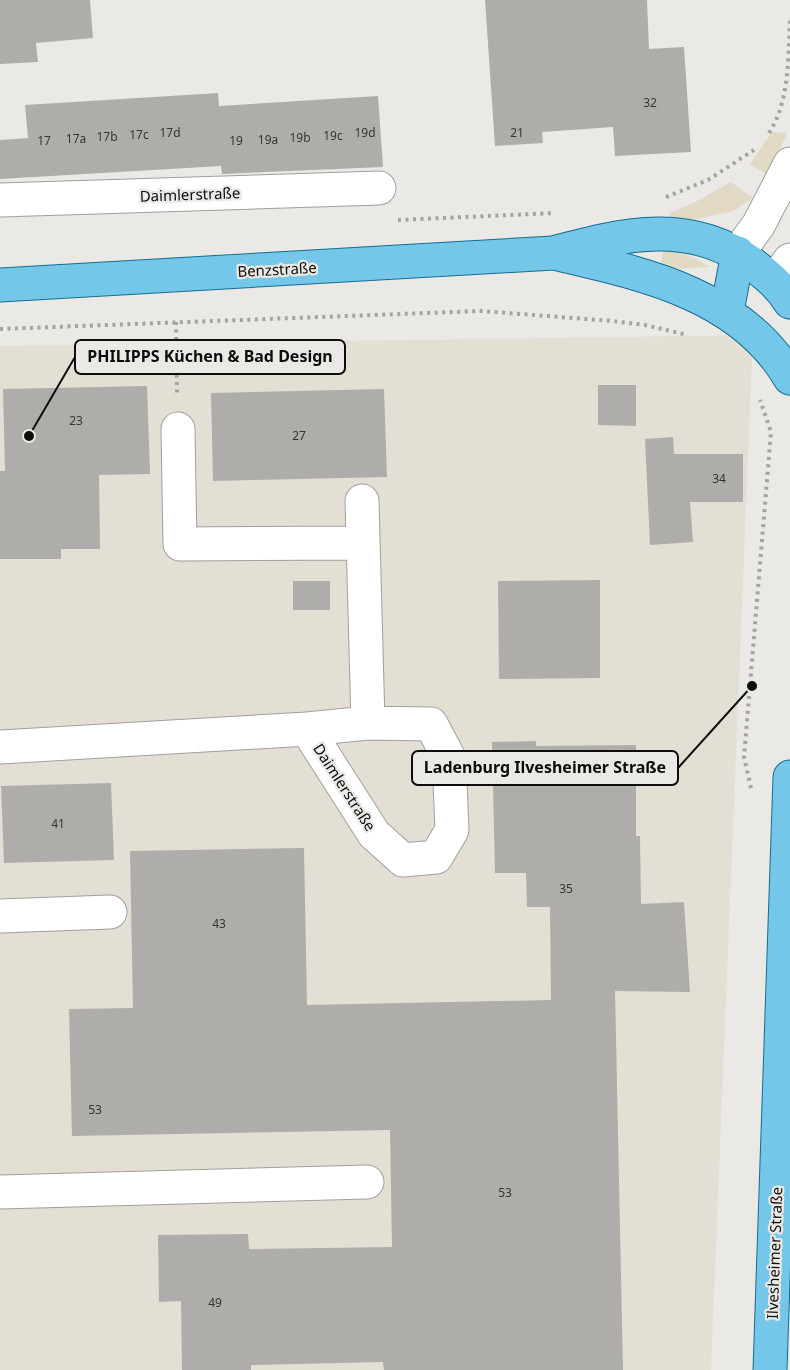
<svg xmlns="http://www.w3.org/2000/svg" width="790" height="1370" font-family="'Noto Sans',sans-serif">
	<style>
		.built { fill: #e3dfd4 }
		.green { fill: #e2d9c5 }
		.building { fill: #afadaa }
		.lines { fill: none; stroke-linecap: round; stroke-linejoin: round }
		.minor-casing { stroke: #a19f9c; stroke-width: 35 }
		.major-casing { stroke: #146d91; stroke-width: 35 }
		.path { stroke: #a4a3a0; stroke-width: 4; stroke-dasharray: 3 4.5; stroke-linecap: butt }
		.minor { stroke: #fff; stroke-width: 33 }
		.major { stroke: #74c7e8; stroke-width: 33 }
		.labels { text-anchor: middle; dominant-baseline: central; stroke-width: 4.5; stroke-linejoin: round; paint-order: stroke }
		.number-label { font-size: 12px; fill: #363534 }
		.street-label { font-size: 15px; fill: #0d0d0c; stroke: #ebe9e6 }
		.leader { fill: none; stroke: #0d0d0c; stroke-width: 2 }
		.callout-dot { fill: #0d0d0c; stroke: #ebe9e6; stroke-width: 2 }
		.callout { fill: #ebe9e6; stroke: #0d0d0c; stroke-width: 2 }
		.callout-label { font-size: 16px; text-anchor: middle; font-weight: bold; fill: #0d0d0c }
	</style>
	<rect width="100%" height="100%" fill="#ebe9e6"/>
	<path class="built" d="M753 335 711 1370H0V346Z"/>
	<path class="green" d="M772 132 787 133 768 175 750 164Z
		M731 182 753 198 733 211 666 226 670 213 697 201Z
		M664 249 687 254 710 267 659 270Z"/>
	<path class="building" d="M0 0H90L93 38 36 43 38 62 0 64Z
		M485 0H647L649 49 684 47 691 152 615 156 613 127 542 132 543 143 495 146Z
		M218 93 219 106 378 96 383 167 222 174 221 166 0 179V140L28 138 25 105Z
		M598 385H636V426L598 425Z
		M147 386 150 474 99 475 100 549H61V559H0V471H5L3 389Z
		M384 389 387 477 213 481 211 393Z
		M673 437 674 454H743V502H690L693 542 650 545 645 439Z
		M600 580V678L499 679 498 581Z
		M293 581H330V610H293Z
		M536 741V746L636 745V836H640L641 904 684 902 690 992 615 991 623 1370H384L383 1362 251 1365V1370H182L181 1301 159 1302 158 1235 248 1234 249 1249 392 1247 390 1130 72 1136 69 1009 133 1008 130 851 304 848 307 1005 551 1000 550 907H527L526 873H495L492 742Z
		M111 783 114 860 4 863 1 786Z"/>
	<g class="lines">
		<g class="minor-casing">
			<path id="minor" d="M0 200 379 188
				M738 253 759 224 790 164
				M774 281 790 260
				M178 429 180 544 363 543
				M362 501 368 723
				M0 747 307 729 368 723 431 724 449 758 452 830 436 857 403 860 374 834 307 729
				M0 916 110 912
				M0 1192 367 1182"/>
		</g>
		<g class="major-casing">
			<path id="major" d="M558 254C644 274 742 295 790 378
				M0 285 553 253C624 234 692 217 755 266 769 277 781 287 790 302
				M727 311 738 253
				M770 1370 790 777"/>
		</g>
		<path class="path" d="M769 133C790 101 788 56 790 18
			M666 197 708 180 754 150
			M398 220 555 213
			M176 322 177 393
			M0 329 481 311 612 321 645 325 688 335
			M751 788 744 757 771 432 760 400"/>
		<use href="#minor" class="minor"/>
		<use href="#major" class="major"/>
	</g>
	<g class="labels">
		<g class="number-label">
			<text x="650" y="102">32</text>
			<text x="170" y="132">17d</text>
			<text x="365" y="132">19d</text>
			<text x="517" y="132">21</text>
			<text x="139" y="134">17c</text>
			<text x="333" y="135">19c</text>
			<text x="107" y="136">17b</text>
			<text x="300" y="137">19b</text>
			<text x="76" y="138">17a</text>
			<text x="268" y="139">19a</text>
			<text x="44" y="140">17</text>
			<text x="236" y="140">19</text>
			<text x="76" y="420">23</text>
			<text x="299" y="435">27</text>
			<text x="719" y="478">34</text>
			<text x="58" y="823">41</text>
			<text x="566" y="888">35</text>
			<text x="219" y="923">43</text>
			<text x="95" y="1109">53</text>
			<text x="505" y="1192">53</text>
			<text x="215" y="1302">49</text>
		</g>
		<g class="street-label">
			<text transform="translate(190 194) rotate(-2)">Daimlerstraße</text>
			<text transform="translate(277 269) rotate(-3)">Benzstraße</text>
			<text transform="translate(345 787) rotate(57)">Daimlerstraße</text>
			<text transform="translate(774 1253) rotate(-88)">Ilvesheimer Straße</text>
		</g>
	</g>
	<path class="leader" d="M29 436L75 357M752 686L678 768"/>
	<g class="callout-dot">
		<circle cx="29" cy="436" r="6"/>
		<circle cx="752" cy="686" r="6"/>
	</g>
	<g class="callout">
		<rect x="75" y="340" width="270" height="34" rx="6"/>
		<rect x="412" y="751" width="266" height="34" rx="6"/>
	</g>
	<g class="callout-label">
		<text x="210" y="362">PHILIPPS Küchen &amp; Bad Design</text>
		<text x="545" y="773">Ladenburg Ilvesheimer Straße</text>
	</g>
</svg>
